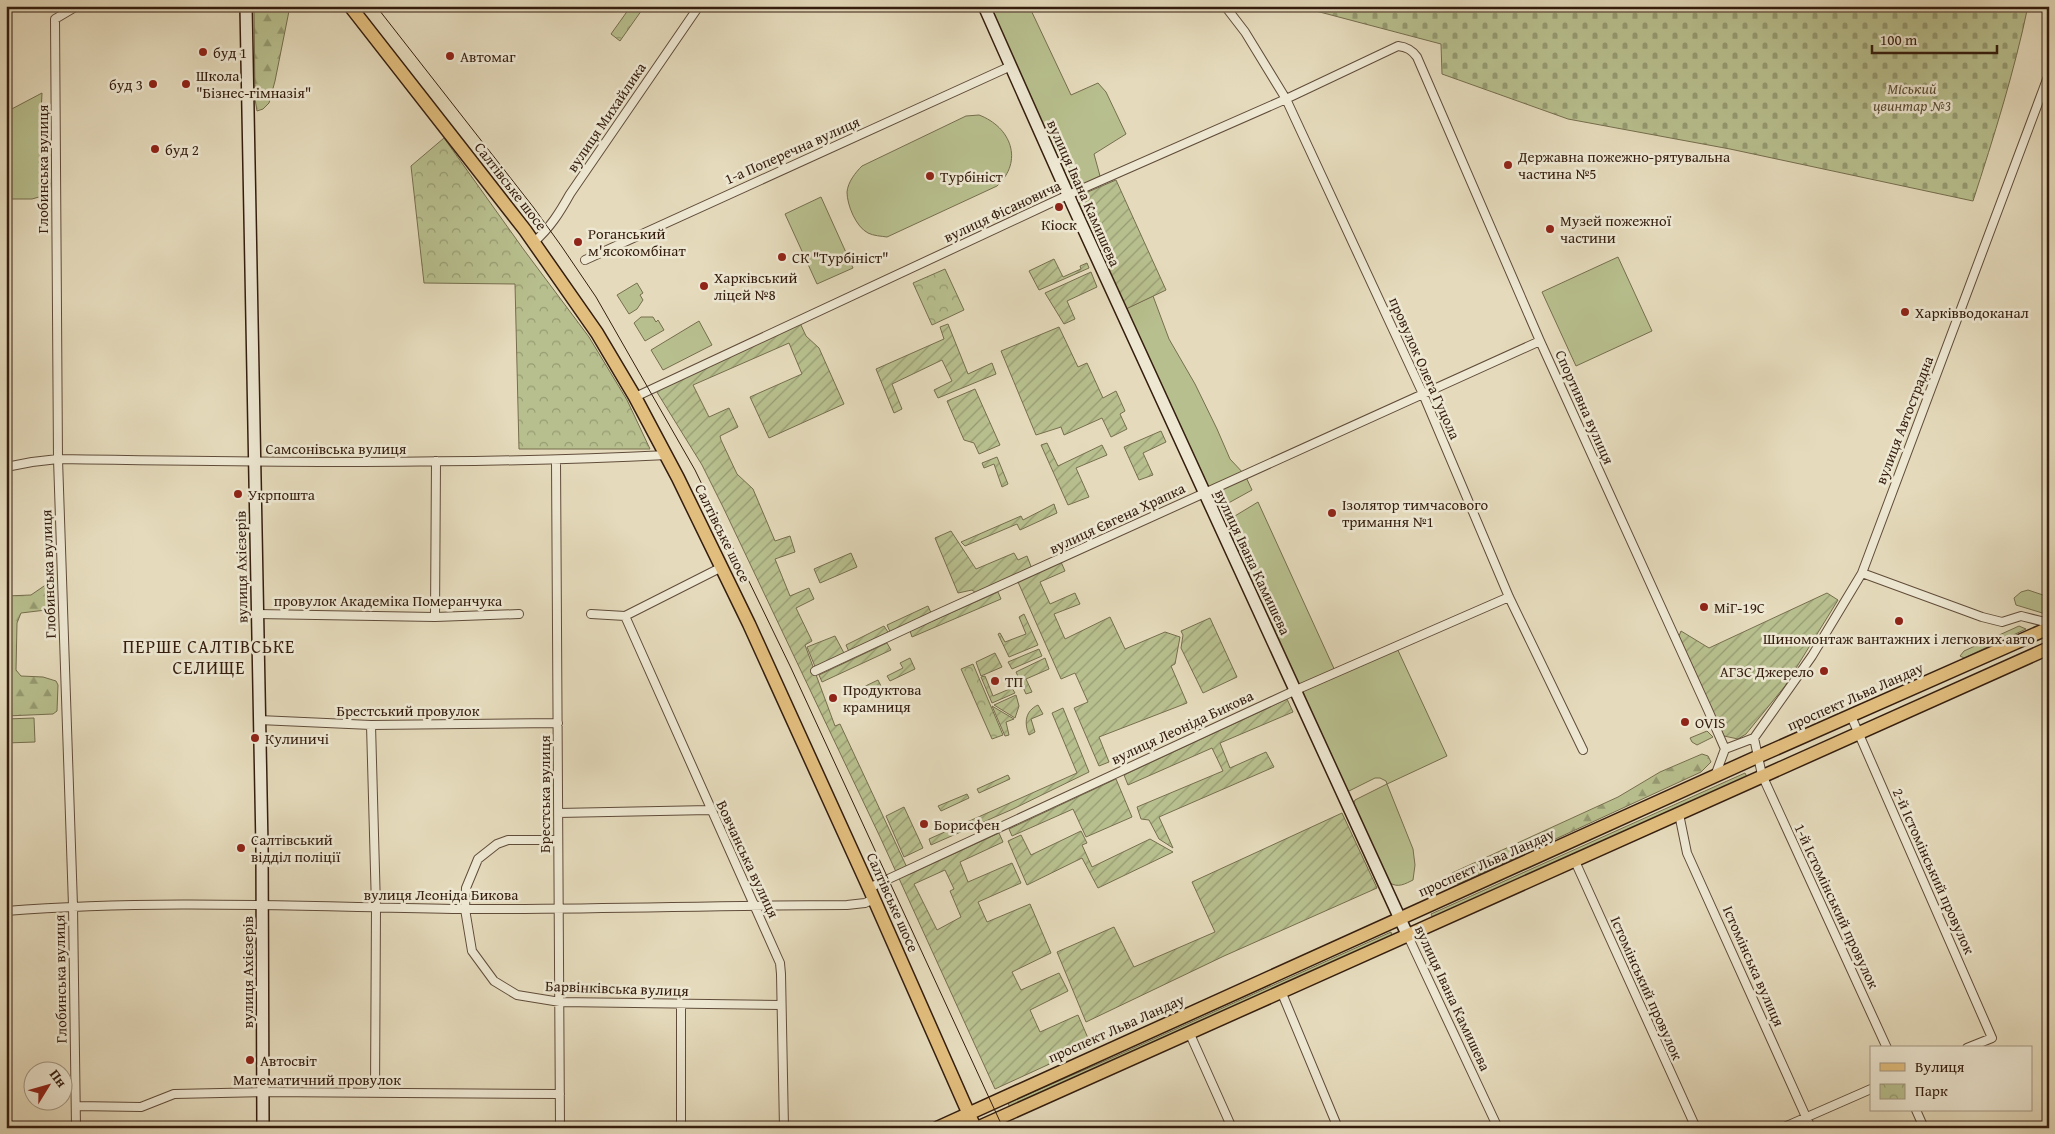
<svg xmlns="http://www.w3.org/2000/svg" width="2055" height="1134" font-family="'Gentium Book Plus',serif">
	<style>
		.grass { fill: #b8bf8e; stroke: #766e4e }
		.forest { fill: url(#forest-firs); stroke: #766e4e }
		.cemetery { fill: url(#cemetery-stones); stroke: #766e4e }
		.park { fill: url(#park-crowns); stroke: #766e4e }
		.garden { fill: url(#garden-furrows); stroke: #766e4e; fill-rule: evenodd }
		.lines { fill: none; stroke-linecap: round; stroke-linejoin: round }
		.street-casing { stroke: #604c3a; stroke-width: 10 }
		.secondary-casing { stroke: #341d0e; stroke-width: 14 }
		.primary-casing { stroke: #341d0e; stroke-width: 15 }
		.street { stroke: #eee8d3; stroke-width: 8 }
		.secondary { stroke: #eee8d3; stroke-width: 11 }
		.primary { stroke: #e2be7e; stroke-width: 12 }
		.tram { stroke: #341d0e; stroke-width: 1 }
		.poi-dot { fill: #8f2418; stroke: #eee8d3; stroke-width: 2 }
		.labels { text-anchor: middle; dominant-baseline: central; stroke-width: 5; stroke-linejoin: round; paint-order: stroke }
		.poi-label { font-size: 15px; fill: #341d0e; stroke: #eee8d3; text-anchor: start }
		.park-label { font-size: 15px; font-style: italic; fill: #5c4e34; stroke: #eee8d3 }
		.street-label { font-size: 15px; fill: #341d0e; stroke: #eee8d3 }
		.quarter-label { font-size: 18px; letter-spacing: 1px; fill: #341d0e; stroke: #eee8d3 }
	</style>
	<defs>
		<pattern id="forest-firs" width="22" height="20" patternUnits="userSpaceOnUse" patternTransform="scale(1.25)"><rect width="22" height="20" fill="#b8bf8e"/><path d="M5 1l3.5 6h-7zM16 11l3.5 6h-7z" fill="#969b72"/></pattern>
		<pattern id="cemetery-stones" width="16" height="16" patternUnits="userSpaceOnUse" patternTransform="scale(1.25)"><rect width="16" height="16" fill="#b8bf8e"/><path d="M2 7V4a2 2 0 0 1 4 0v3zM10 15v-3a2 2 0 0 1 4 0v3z" fill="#969b72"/></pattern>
		<pattern id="park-crowns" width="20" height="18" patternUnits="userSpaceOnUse" patternTransform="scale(1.25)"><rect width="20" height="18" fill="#b8bf8e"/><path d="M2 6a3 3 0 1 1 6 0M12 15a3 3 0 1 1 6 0" fill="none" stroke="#969b72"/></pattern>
		<pattern id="garden-furrows" width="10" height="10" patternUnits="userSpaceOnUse" patternTransform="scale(1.25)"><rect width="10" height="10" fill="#b8bf8e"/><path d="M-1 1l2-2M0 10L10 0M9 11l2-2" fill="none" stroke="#969b72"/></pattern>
	</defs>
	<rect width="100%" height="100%" fill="#e5dbbc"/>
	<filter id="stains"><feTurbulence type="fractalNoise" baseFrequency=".004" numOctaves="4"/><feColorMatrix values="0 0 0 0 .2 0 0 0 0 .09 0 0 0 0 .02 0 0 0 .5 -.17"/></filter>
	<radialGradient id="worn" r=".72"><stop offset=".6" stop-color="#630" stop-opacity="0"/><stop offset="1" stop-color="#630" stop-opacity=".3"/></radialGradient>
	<path class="grass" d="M984 6H1029L1071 95 1098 83 1106 92 1126 134 1094 154 1100 176 1078 187 1066 190Z
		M42 93 41 114 44 132 48 140 50 187 46 195 32 199H6V112Z
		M979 115C1011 127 1024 161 997 186L887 237C881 236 874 236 868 233 856 227 847 205 847 192 848 182 855 173 862 166L966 116Z
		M821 197 853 268 817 284 785 214Z
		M1618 257 1652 331 1576 366 1542 292Z
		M637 283 643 293 640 295 643 300 637 309 629 314 617 295Z
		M1153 296 1169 339 1195 384 1217 429 1230 459 1245 475 1252 490 1223 506H1211L1121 311Z
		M641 317H653L656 322 658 320 664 330 645 341 634 323Z
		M699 321 712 345 663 370 651 350Z
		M1258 502 1336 673 1396 646 1447 756 1387 784 1413 849 1415 865 1413 880C1405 884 1398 888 1390 883L1353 805 1355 800 1387 784 1386 781 1380 778H1375L1343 794 1220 525Z
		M2028 590 2049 597V615L2016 605 2014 598 2021 592Z
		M2019 626 2026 629 1964 658 1960 656 1964 651Z
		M34 718 35 742 6 743V719Z
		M1707 731 1713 737 1697 745 1692 742 1690 738Z
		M1745 773 1747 777 1433 918 1431 914Z
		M1391 932 1392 936 1010 1108 1008 1103 1114 1057Z"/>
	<path class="forest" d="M254 6H290L275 81 269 103 263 109 257 111 255 99Z
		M47 584 54 591 55 606 46 610 21 613 17 623 16 670 21 676 43 677 56 681 58 685 57 711 53 714 6 716V596L31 595Z
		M1702 754 1708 756 1711 762 1701 772 1458 884 1452 878V873L1618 797 1660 772Z"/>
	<path class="cemetery" d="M1297 6H2028C2014 73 1994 136 1973 201L1730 149 1568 119 1442 74 1441 44Z"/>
	<path class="park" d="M631 6 644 7 620 41 611 34Z
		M444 138 524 250 589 337 627 400 650 449H519L515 284 424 283 411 166Z
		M945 269 964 310 932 325 913 283Z
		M973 664 1003 735 992 739 961 669Z"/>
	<path class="garden" d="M1116 180 1166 290 1126 309 1079 204 1081 195Z
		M1054 259 1063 277 1081 269 1080 266 1087 263 1089 268 1039 290 1029 271Z
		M1091 272 1097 287 1067 301 1075 319 1064 324 1045 293Z
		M800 323 806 336 819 348 844 404 769 438 750 397 802 374 789 343 693 385 709 417 729 408 738 427 720 436 721 440 737 474 753 489 775 541 790 536 795 552 775 559 790 596 809 588 814 599 796 608 812 641 805 645 835 726 840 724 910 874 999 833 1003 842 960 862 968 882 1012 863 1021 883 978 902 987 922 1030 904 1051 953 1012 972 1021 990 1059 973 1068 991 1030 1010 1040 1032 1078 1015 1091 1045 995 1089 881 839 723 507 702 465 655 389ZM945 870 954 889 950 891 961 917 937 930 914 884Z
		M948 324 968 374 992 363 996 374 938 398 934 390 952 381 942 360 892 384 902 409 894 413 876 369 944 339 940 327Z
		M1059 327 1078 367 1087 363 1103 398 1116 391 1125 411 1120 414 1127 429 1111 437 1102 418 1064 435 1061 427 1036 435 1001 351Z
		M975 389 1000 445 979 454 974 443 964 440 947 401Z
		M1161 431 1166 442 1143 453 1153 475 1139 480 1124 447Z
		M1047 443 1058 466 1102 445 1107 455 1076 468 1089 497 1068 505 1041 445Z
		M997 457 1008 484 1002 487 994 464 984 468 982 463Z
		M1054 504 1057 513 1020 530 1017 524 965 546 961 542 1021 516 1023 520Z
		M951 531 976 569 1014 553 1018 560 1027 556 1032 569 976 593 972 590 958 593 935 538Z
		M851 553 857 567 820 583 814 569Z
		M1061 562 1065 571 1040 582 1050 604 1075 593 1080 604 1054 614 1065 639 1110 617 1125 649 1165 632 1180 637 1175 664 1171 666 1187 703 1099 737 1109 762 1099 766 1074 708 1088 702 1075 673 1061 679 1018 582Z
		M998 592 1001 599 912 637 910 631Z
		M1827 593 1838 600 1785 686 1746 734 1738 739 1724 736 1679 636 1681 631 1709 648Z
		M928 606 932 615 891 634 887 625Z
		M1024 614 1038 645 1009 657 998 634 1000 633 1005 642 1026 634 1019 617Z
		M1210 618 1237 677 1203 693 1181 648 1183 635 1181 631Z
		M884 626 890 635 850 654 846 645Z
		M835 636 845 655 816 669 807 647Z
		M887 643 891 650 822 682 819 675Z
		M1039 649 1042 656 1012 669 1008 662Z
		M995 653 1002 667 981 676 976 662Z
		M910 658 915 669 890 681 887 676 903 668 900 663Z
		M1045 658 1049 669 1026 679 1032 692 1026 694 1016 672Z
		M985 676 993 696 1012 688 1015 693 992 703 981 677Z
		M878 680 881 686 855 698 853 692Z
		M1016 695 1019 706 1015 718 994 705Z
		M1287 699 1293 712 1220 743 1230 768 1266 752 1274 767 1159 817 1173 848 1159 839 1149 820 1141 819 1137 807 1223 771 1212 748 1128 785 1124 775Z
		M1038 705 1043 714 1031 719 1035 732 1029 735C1024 723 1025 711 1038 705Z
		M992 706 1014 719 1006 722 1009 735 1005 736Z
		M1063 708 1089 772 1013 809 931 845 929 839 1077 773 1052 713Z
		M1008 775 1010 779 979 793 977 789Z
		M1116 779 1132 817 1086 837 1073 809 1012 836 1009 829Z
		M967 794 969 798 941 811 938 806Z
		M904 807 923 848 904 857 886 816Z
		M1342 813 1377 888 1224 956 1086 1022 1057 952 1114 927 1134 967 1215 932 1192 882Z
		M1081 831 1087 843 1082 845 1092 867 1150 839 1173 852 1098 888 1082 858 1027 885 1008 841 1021 835 1031 855Z"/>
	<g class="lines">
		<g class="street-casing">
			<path id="street" d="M1225 6 1245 32 1286 99 1423 394 1509 597 1583 750
				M534 242C550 228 560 212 570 194L699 6
				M585 260 1011 66
				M635 397 1068 195 1286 99 1398 46C1407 47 1412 50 1417 57L1540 341 1708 710 1725 749 1715 776
				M556 461 560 1128
				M6 467 32 462 58 459C261 462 464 465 667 455
				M1862 573 1982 617 2002 622 2021 616 2049 623
				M257 614 435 617 519 614
				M591 614 625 616 722 567
				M625 616 780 963 781 974 784 1128
				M435 617 436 461
				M815 671 933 616 1540 341
				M1851 716 1992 1038 1967 1048
				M259 720 371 725 558 723
				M371 725 376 907 375 1093
				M1725 749 1754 738
				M558 813 710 810
				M1679 814 1687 853 1811 1128
				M558 840H508L497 844 478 859 466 888 465 909 472 951 494 981 517 995 560 1002 781 1005
				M1574 859 1696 1128
				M869 888 1296 690 1509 597
				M6 911C158 899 311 907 462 909 590 910 719 905 847 905L865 903 874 899
				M1407 934 1498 1128
				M1281 991 1338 1128
				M681 1005V1128
				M1189 1032 1232 1128
				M1887 1048 1762 775 1754 738 1812 656 1862 573 2049 74
				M76 1106 141 1107 174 1094 262 1092 560 1094
				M1916 1110 1924 1128
				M76 1128 73 906 58 459 55 19 77 6
				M1782 1128 1871 1089"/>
		</g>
		<g class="secondary-casing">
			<path id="secondary" d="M246 6 262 847 263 1128
				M984 6 1073 206 1407 934"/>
		</g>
		<g class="primary-casing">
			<path id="primary" d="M350 6 525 230 597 333 635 397 678 478 749 624 869 888 975 1128
				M937 1128 1757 757 2049 628
				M977 1128 2049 648"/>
		</g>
		<use href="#street" class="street"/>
		<use href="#secondary" class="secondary"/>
		<use href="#primary" class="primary"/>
		<path class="tram" d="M376 6 534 208 562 247 596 297 695 470 791 668 1003 1128"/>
	</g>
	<g class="poi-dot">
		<circle cx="203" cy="52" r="5"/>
		<circle cx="450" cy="56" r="5"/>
		<circle cx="153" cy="84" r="5"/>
		<circle cx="186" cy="84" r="5"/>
		<circle cx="155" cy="149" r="5"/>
		<circle cx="1508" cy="165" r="5"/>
		<circle cx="930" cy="176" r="5"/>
		<circle cx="1059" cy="207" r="5"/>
		<circle cx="1550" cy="229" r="5"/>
		<circle cx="578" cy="242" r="5"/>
		<circle cx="782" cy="257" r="5"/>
		<circle cx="704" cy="286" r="5"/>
		<circle cx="1905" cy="312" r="5"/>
		<circle cx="238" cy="494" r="5"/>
		<circle cx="1332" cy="513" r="5"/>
		<circle cx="1704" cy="607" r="5"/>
		<circle cx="1899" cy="621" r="5"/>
		<circle cx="1824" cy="671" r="5"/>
		<circle cx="995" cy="681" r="5"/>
		<circle cx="833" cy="698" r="5"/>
		<circle cx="1685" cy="722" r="5"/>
		<circle cx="255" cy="738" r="5"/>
		<circle cx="924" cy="824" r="5"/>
		<circle cx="241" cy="848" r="5"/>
		<circle cx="250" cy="1060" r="5"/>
	</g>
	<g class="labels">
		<g class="poi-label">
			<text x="213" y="52">буд 1</text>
			<text x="460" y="56">Автомаг</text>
			<text x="196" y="75">Школа<tspan x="196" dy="17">"Бізнес-гімназія"</tspan></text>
			<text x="143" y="84" text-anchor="end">буд 3</text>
			<text x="165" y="149">буд 2</text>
			<text x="1518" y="156">Державна пожежно-рятувальна<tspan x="1518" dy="17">частина №5</tspan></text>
			<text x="940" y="176">Турбініст</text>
			<text x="1560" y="220">Музей пожежної<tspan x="1560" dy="17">частини</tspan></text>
			<text x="1059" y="224" text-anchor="middle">Кіоск</text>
			<text x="588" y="233">Роганський<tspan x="588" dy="17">м'ясокомбінат</tspan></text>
			<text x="792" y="257">СК "Турбініст"</text>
			<text x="714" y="277">Харківський<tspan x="714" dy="17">ліцей №8</tspan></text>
			<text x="1915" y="312">Харківводоканал</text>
			<text x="248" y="494">Укрпошта</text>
			<text x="1342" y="504">Ізолятор тимчасового<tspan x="1342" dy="17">тримання №1</tspan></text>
			<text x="1714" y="607">МіГ-19С</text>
			<text x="1899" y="638" text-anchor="middle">Шиномонтаж вантажних і легкових авто</text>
			<text x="1814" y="671" text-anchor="end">АГЗС Джерело</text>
			<text x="1005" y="681">ТП</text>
			<text x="843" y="689">Продуктова<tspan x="843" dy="17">крамниця</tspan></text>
			<text x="1695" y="722">OVIS</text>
			<text x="265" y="738">Кулиничі</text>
			<text x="934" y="824">Борисфен</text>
			<text x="251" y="839">Салтівський<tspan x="251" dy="17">відділ поліції</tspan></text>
			<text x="260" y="1060">Автосвіт</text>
		</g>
		<g class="park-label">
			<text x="1912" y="88">Міський<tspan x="1912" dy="17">цвинтар №3</tspan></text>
		</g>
		<g class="street-label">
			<text transform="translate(606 117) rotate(-56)">вулиця Михайлика</text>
			<text transform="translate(792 150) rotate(-24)">1-а Поперечна вулиця</text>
			<text transform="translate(42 169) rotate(-90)">Глобинська вулиця</text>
			<text transform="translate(511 186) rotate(52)">Салтівське шосе</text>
			<text transform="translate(1084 193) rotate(66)">вулиця Івана Камишева</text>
			<text transform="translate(1002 211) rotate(-25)">вулиця Фісановича</text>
			<text transform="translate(1425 368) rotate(66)">провулок Олега Гуцола</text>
			<text transform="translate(1585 407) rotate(66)">Спортивна вулиця</text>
			<text transform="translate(1904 420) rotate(-69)">вулиця Автострадна</text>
			<text x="336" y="448">Самсонівська вулиця</text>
			<text transform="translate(1117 518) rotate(-25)">вулиця Євгена Храпка</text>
			<text transform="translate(723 533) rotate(64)">Салтівське шосе</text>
			<text transform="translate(1253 562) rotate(65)">вулиця Івана Камишева</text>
			<text transform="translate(241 567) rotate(-91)">вулиця Ахієзерів</text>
			<text transform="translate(48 574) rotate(-92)">Глобинська вулиця</text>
			<text x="388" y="600">провулок Академіка Померанчука</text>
			<text transform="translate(1855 696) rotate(-24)">проспект Льва Ландау</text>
			<text x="408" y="710">Брестський провулок</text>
			<text transform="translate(1182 727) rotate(-25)">вулиця Леоніда Бикова</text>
			<text transform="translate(544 794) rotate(-90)">Брестська вулиця</text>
			<text transform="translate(748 859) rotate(65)">Вовчанська вулиця</text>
			<text transform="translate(1486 862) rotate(-24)">проспект Льва Ландау</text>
			<text transform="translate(1934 871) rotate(66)">2-й Істомінський провулок</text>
			<text x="441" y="894">вулиця Леоніда Бикова</text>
			<text transform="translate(893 902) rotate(66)">Салтівське шосе</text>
			<text transform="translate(1837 906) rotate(65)">1-й Істомінський провулок</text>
			<text transform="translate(1754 966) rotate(66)">Істомінська вулиця</text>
			<text transform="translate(247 972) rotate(-90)">вулиця Ахієзерів</text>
			<text transform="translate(60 979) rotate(-91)">Глобинська вулиця</text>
			<text transform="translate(617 988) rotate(2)">Барвінківська вулиця</text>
			<text transform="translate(1647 988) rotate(66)">Істомінський провулок</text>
			<text transform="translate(1453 998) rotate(65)">вулиця Івана Камишева</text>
			<text transform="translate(1116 1028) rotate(-24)">проспект Льва Ландау</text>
			<text x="317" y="1079">Математичний провулок</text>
		</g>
		<g class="quarter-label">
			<text x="209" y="646">ПЕРШЕ САЛТІВСЬКЕ<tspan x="209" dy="21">СЕЛИЩЕ</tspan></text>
		</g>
	</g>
	<rect width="2055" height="1134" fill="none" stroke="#e5dbbc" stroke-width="25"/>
	<rect x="8" y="8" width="2040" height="1119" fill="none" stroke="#341d0e" stroke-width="2.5"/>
	<rect x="12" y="12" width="2030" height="1109" fill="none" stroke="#341d0e"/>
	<rect x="1870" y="1046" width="162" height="65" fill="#eee8d3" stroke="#a49784"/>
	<rect x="1880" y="1063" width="25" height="8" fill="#e2be7e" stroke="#a49784"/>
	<text x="1915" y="1072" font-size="15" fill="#341d0e">Вулиця</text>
	<rect x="1880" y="1084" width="25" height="15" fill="url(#park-crowns)" stroke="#a49784"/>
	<text x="1915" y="1096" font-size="15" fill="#341d0e">Парк</text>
	<g transform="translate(48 1086) rotate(53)"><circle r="24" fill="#eee8d3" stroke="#a49784"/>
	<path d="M0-4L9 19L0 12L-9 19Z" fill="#8f2418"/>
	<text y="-8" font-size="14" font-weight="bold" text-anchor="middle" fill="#341d0e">Пн</text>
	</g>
	<path d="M1872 45v8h125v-8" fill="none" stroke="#341d0e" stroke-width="2.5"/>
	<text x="1880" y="45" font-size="15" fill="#341d0e" stroke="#eee8d3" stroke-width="4" paint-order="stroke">100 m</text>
	<rect width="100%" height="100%" filter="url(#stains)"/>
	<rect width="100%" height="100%" fill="url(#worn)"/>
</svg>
